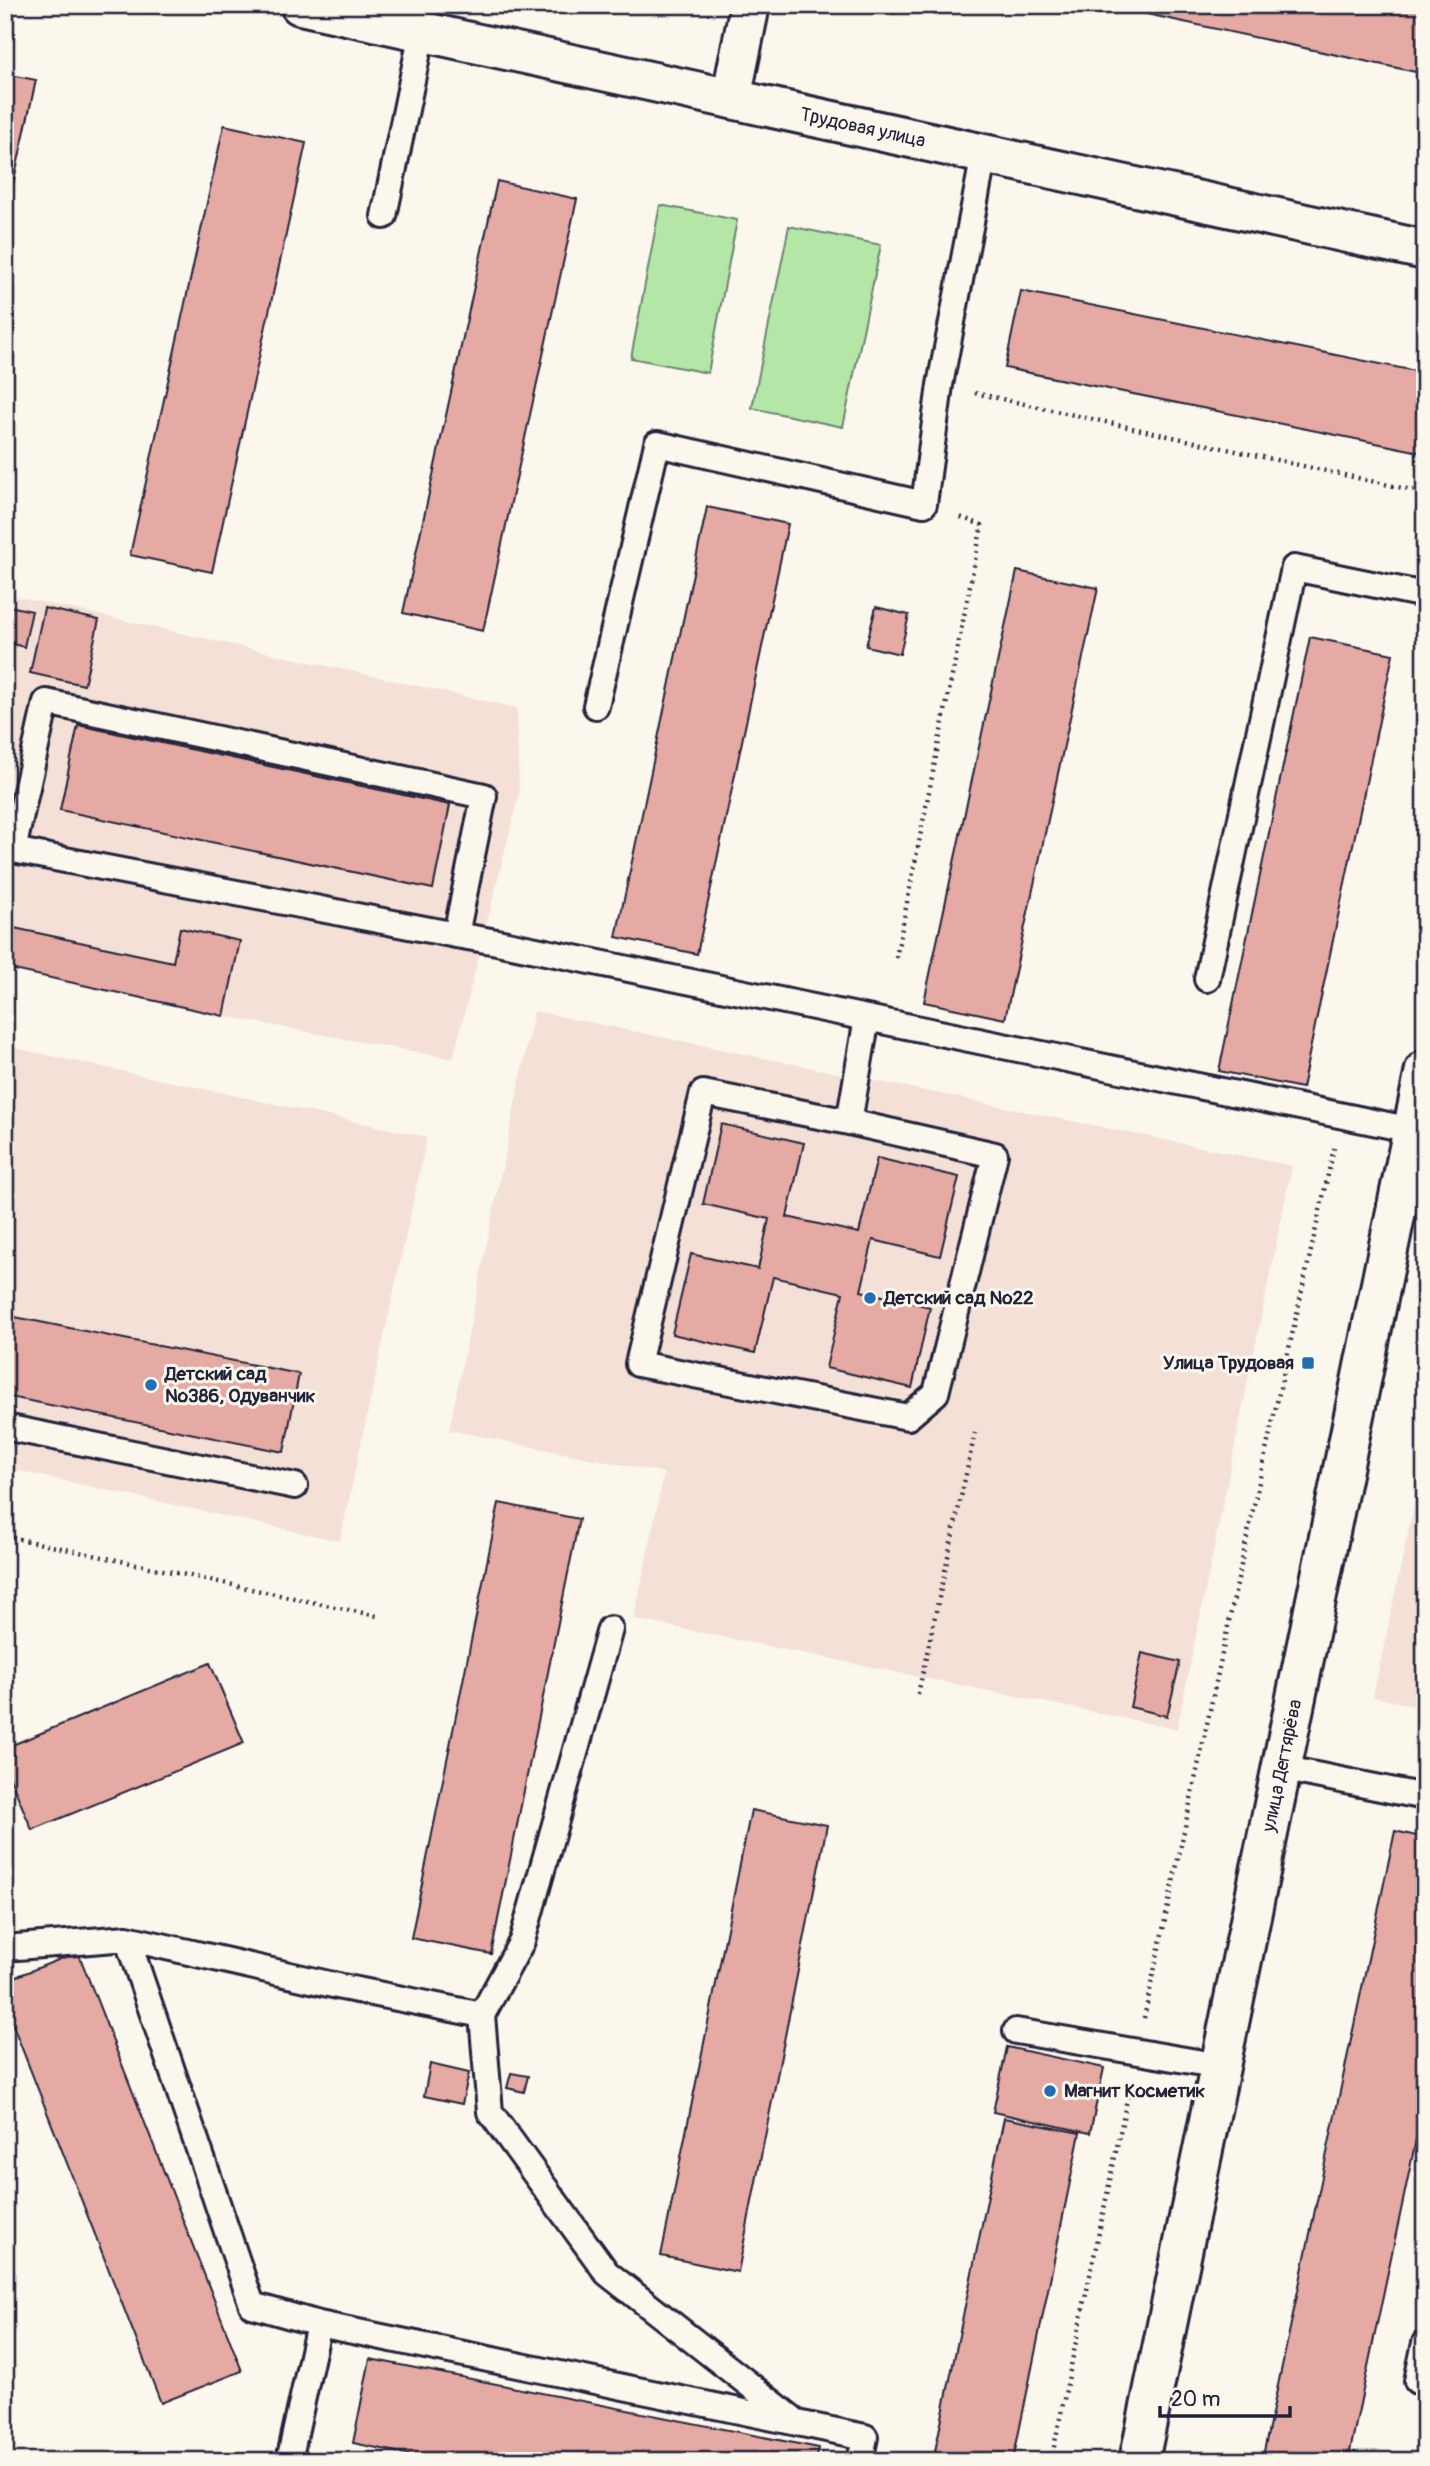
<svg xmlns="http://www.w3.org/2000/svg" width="1430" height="2466" font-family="Pangolin,sans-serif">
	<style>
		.built { fill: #f4e0d6 }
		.green { fill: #b4e7a7; stroke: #6b8471; stroke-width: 2 }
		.building { fill: #e5aaa4; stroke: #22223b; stroke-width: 2 }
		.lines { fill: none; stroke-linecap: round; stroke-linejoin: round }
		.service-casing { stroke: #22223b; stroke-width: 30 }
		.minor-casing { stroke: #22223b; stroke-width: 44 }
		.tertiary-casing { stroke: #22223b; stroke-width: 44 }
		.path { stroke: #22223b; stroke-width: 4.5; stroke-dasharray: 2 5; stroke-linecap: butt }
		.service { stroke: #fbf7ec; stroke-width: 24 }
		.minor { stroke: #fbf7ec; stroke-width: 38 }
		.tertiary { stroke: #fbf7ec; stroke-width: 38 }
		.poi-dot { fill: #1f6fb2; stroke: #fbf7ec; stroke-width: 2.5 }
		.labels { text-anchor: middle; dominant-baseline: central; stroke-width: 6; stroke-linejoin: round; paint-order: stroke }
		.street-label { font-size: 19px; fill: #22223b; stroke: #fbf7ec }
		.poi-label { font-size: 19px; font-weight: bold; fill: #22223b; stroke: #fbf7ec; text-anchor: start }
	</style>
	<rect width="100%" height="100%" fill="#fbf7ec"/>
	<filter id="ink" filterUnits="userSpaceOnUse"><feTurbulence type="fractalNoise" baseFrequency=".0143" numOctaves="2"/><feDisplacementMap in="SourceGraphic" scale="14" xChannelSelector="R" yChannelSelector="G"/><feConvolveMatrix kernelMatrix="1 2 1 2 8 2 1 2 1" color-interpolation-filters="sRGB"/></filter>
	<g filter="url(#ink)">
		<path class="built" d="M5 594 517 708 519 794 453 1059 224 1016 5 968Z
			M534 1011 1292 1166 1177 1729 634 1619 664 1473 449 1430Z
			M5 1046 427 1137 340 1541 5 1468Z
			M1425 1453V1708L1373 1697Z"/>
		<path class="green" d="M660 205 737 220 708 373 631 358Z
			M789 226 881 245 843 427 752 408Z"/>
		<path class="building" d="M1105 5H1425V74Z
			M5 74 36 80 5 221Z
			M224 125 306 143 212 572 130 555Z
			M497 181 577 199 483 631 403 613Z
			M1021 291 1425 373V453L1005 368Z
			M707 507 788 524 697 954 616 937Z
			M1017 571 1098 588 1005 1019 924 1002Z
			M5 605 32 611 24 647 5 642Z
			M876 607 909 615 900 654 866 646Z
			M44 608 99 620 84 685 30 673Z
			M1310 637 1393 654 1302 1088 1219 1071Z
			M78 725 450 805 433 889 60 810Z
			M5 926 173 962 180 928 240 941 224 1016 5 968Z
			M721 1124 804 1143 787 1217 859 1233 877 1158 959 1177 940 1256 873 1240 861 1291 930 1307 912 1388 826 1368 843 1293 773 1277 755 1353 672 1334 691 1254 758 1269 769 1219 703 1204Z
			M5 1315 299 1374 284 1452 5 1396Z
			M499 1503 579 1519 491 1954 411 1938Z
			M1142 1653 1180 1662 1167 1716 1130 1707Z
			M210 1663 244 1743 32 1830 5 1766V1748Z
			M751 1810 827 1825 738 2272 661 2256Z
			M1395 1831 1425 1838V2097L1348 2461H1262Z
			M78 1952 242 2371 161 2403 5 2005V1981Z
			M1007 2047 1104 2068 1090 2133 993 2112Z
			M430 2064 469 2073 462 2104 424 2096Z
			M511 2073 528 2076 524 2092 507 2088Z
			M1004 2118 1080 2133 1013 2461H933Z
			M370 2359 819 2448 816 2461H440L353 2443Z"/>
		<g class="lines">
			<g class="service-casing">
				<path id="service" d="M384 216 422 32
					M596 706 657 444 924 504 940 385 984 154
					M456 935 484 796 46 702 13 850 456 935 497 942 1412 1130
					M1207 979 1294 568 1425 595
					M849 1122 995 1155 936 1393 908 1417 638 1364 703 1093 849 1122 867 1018
					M5 1427 295 1486
					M1281 1768 1425 1797
					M127 1938 252 2305 319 2324 865 2437 860 2461
					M5 1948 127 1938 342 1987 482 2015 490 2112 607 2273 793 2419
					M482 2015 522 1941 610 1629
					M1016 2031 1220 2066
					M1425 2343 1417 2381 1425 2383
					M289 2461 319 2324"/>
			</g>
			<g class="minor-casing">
				<g id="minor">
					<path id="s1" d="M300 5 1425 250"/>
					<path d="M731 99 750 5"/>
				</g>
			</g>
			<g class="tertiary-casing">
				<g id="tertiary">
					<path id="s2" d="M1139 2461 1425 1070"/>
				</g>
			</g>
			<path class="path" d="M975 393 1425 493
				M896 958 982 525 957 516
				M5 1536 377 1616
				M918 1694 975 1433
				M1144 2018 1255 1500 1334 1148
				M1051 2461 1130 2085"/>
			<use href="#service" class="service"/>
			<use href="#minor" class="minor"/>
			<use href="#tertiary" class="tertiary"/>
		</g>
	</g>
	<g class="poi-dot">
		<circle cx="870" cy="1298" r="7"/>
		<rect x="1301" y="1356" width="14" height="14" rx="3.5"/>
		<circle cx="151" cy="1385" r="7"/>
		<circle cx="1050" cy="2091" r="7"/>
	</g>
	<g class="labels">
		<g class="street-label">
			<text stroke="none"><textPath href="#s1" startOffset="576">Трудовая улица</textPath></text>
			<text stroke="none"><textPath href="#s2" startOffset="710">улица Дегтярёва</textPath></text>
		</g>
		<g class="poi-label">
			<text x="884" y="1298">Детский сад №22</text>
			<text x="1294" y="1363" text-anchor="end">Улица Трудовая</text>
			<text x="165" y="1374">Детский сад<tspan x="165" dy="22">№386, Одуванчик</tspan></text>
			<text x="1064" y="2091">Магнит Косметик</text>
		</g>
	</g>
	<rect width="1430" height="2466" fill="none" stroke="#fbf7ec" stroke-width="28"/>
	<rect x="14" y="14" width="1402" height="2438" fill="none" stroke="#22223b" stroke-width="2.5" filter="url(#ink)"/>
	<path d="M1160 2406v10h130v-10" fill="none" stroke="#22223b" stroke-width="3.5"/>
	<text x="1171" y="2406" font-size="21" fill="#22223b" stroke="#fbf7ec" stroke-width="5" paint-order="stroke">20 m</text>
</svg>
